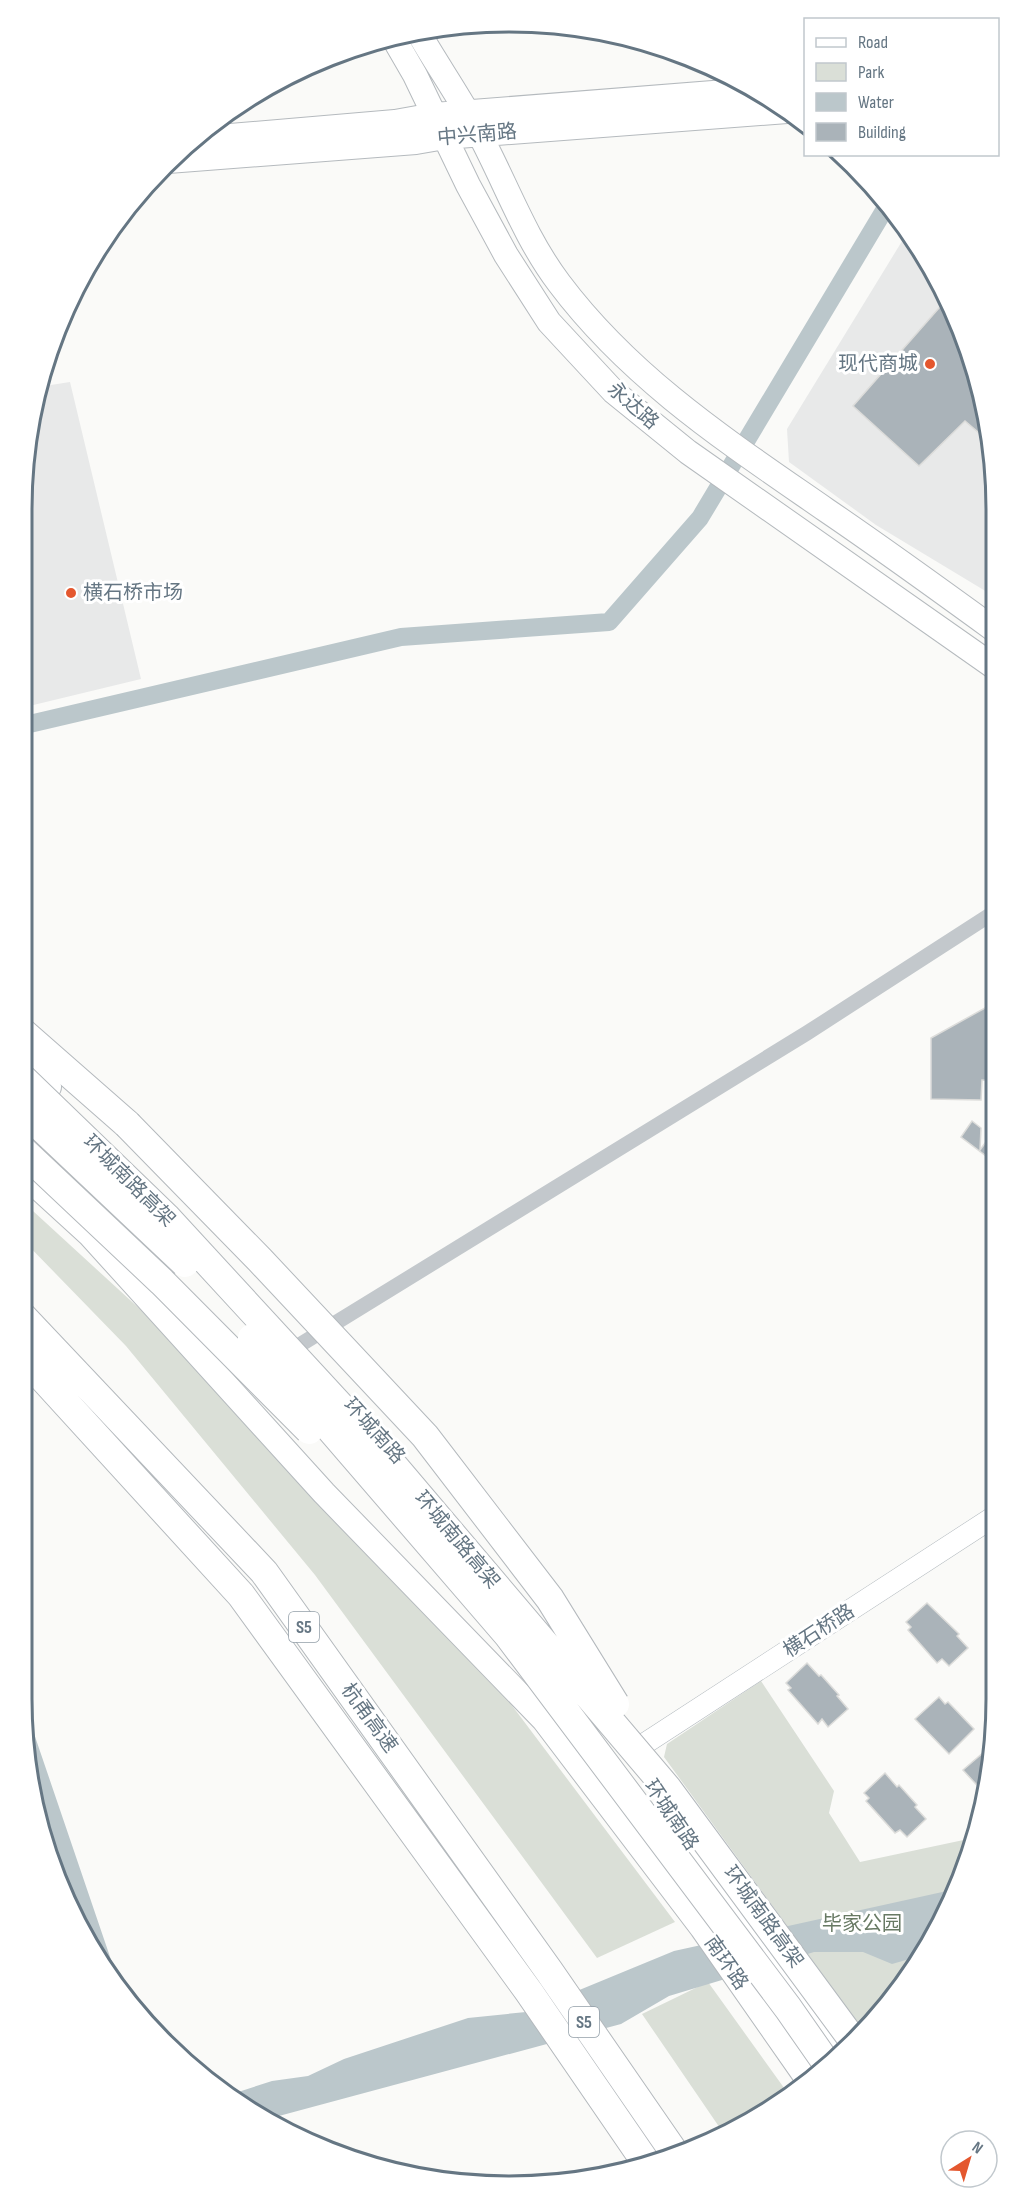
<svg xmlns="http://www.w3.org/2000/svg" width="1017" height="2207" font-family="'Sofia Sans Condensed','Noto Sans SC',sans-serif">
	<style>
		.built { fill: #e8e9e9 }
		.green { fill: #dadfd7 }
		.water { fill: #bbc7cb }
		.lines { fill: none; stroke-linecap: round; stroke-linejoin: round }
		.canal { stroke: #bbc7cb; stroke-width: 18 }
		.building { fill: #aab3b9; stroke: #dcdcda; stroke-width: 1.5 }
		.secondary-casing { stroke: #b3babf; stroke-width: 22 }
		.primary-casing { stroke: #b5babe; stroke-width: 26 }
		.highway-casing { stroke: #b4b9bd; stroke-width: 30 }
		.street { stroke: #c3c8cc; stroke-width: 15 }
		.secondary { stroke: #fff; stroke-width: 21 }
		.primary { stroke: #fff; stroke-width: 24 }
		.highway { stroke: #fff; stroke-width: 28 }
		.highway-bridge-casing { stroke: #b4b9bd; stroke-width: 30; stroke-linecap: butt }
		.highway-bridge { stroke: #fff; stroke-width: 28 }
		.poi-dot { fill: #e4572e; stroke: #fff; stroke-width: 2 }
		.labels { text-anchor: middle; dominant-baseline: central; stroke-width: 6; stroke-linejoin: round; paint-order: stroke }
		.shield { fill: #fff; stroke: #939fa8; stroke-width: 1.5 }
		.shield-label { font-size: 18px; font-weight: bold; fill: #657683 }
		.street-label { font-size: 20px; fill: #657683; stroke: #fff }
		.poi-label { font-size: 20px; fill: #657683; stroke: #fff; text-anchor: end }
		.park-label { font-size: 20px; fill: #687a64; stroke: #fff }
		.rim { fill: none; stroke: #657683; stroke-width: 3 }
	</style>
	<rect width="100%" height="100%" fill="#fafaf8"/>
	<path class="built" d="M907 233 959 322 992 445V595L876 525 789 462 787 429Z
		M70 382 141 679 21 708V508L30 414 38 387Z"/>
	<path class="green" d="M21 1200 166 1333 507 1699 675 1922 597 1958 315 1575 126 1346 21 1238Z
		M761 1681 834 1791 829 1813 860 1862 973 1838 959 1885 875 2020 863 2030 664 1757 667 1744Z
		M708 1982 787 2092 752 2121 724 2134 642 2014Z"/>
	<path class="water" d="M21 1690 27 1713 122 1992 86 1942 47 1856Z
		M956 1889 913 1958 892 1964 863 1952H814L669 1996 621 2024 264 2120 232 2094 272 2081 308 2076 344 2059 468 2018 526 2012 674 1951Z"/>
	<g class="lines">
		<path class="canal" d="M21 726 401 637 609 622 700 518 888 204"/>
	</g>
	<path class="building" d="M946 300 959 322 992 444 965 421 919 466 853 406Z
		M994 1003V1081L982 1080 981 1100 931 1099V1038Z
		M972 1121 981 1128 980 1150 994 1131V1162L961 1137Z
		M927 1603 959 1634 957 1636 968 1648 949 1666 942 1659 937 1663 908 1630 911 1627 906 1622Z
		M807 1663 819 1676 821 1675 839 1695 837 1696 848 1709 828 1727 822 1719 818 1724 788 1690 791 1688 786 1683Z
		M939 1697 945 1704 948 1702 974 1729 949 1754 915 1719Z
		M991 1746 987 1794 986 1795 963 1770Z
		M885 1773 897 1787 899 1785 917 1805 915 1807 926 1819 907 1837 900 1830 895 1833 866 1801 869 1798 864 1793Z"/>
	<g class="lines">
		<g class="secondary-casing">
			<path id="secondary" d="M641 1746 995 1516"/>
		</g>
		<g class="primary-casing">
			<path id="primary" d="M417 30C437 65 461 99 480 135 506 184 525 238 559 283 631 379 728 442 826 510 882 548 937 588 992 628
				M393 37 415 75 468 185 506 255 549 322 614 392 688 452 993 666
				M195 139 395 122 434 115 751 90
				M168 161 416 142 445 137 787 111
				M21 1059 49 1087
				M21 1172 90 1235 324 1493 544 1720 702 1928 806 2077
				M676 1822 747 1926 840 2049"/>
		</g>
		<g class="highway-casing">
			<path id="highway" d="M21 1031 127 1124
				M21 1315 264 1572 549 1971 676 2155
				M21 1354 241 1595 529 1992 647 2164"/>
		</g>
		<path class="street" d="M285 1354 807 1033 993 913"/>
		<use href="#secondary" class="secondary"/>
		<use href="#primary" class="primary"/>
		<use href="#highway" class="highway"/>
		<g class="highway-bridge-casing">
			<path id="highway-bridge" d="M21 1077 166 1217 376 1445 667 1788 852 2039
				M21 1108 185 1263
				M127 1124 260 1260 425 1436 550 1599 615 1704
				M21 1149 162 1282 309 1430
				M252 1338 508 1635 788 2008 825 2061"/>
		</g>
		<use href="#highway-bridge" class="highway-bridge"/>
	</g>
	<g class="poi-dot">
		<circle cx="930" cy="364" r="6"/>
		<circle cx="71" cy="593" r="6"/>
	</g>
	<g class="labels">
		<g class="shield">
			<rect x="289" y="1612" width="30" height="30" rx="4.5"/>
			<rect x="569" y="2007" width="30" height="30" rx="4.5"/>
		</g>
		<g class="shield-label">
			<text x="304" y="1627">S5</text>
			<text x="584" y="2022">S5</text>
		</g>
		<g class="street-label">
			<text transform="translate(477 135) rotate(-5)">中兴南路</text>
			<text transform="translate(633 406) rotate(41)">永达路</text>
			<text transform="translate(129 1181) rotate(45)">环城南路高架</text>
			<text transform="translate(374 1431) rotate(48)">环城南路</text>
			<text transform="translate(457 1540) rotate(50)">环城南路高架</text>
			<text transform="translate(819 1631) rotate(-33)">横石桥路</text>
			<text transform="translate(369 1718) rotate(54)">杭甬高速</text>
			<text transform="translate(671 1815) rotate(56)">环城南路</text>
			<text transform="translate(763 1917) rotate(54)">环城南路高架</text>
			<text transform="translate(726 1963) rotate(55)">南环路</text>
		</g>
		<g class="poi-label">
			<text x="918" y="364">现代商城</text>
			<text x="83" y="593" text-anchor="start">横石桥市场</text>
		</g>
		<g class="park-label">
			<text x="862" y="1924">毕家公园</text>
		</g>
	</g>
	<path d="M0 0H1017V2207H0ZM509 32H509A477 477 0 0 1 986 509V1699A477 477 0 0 1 509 2176H509A477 477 0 0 1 32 1699V509A477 477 0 0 1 509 32Z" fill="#fff" fill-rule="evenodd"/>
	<path class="rim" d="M509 32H509A477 477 0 0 1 986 509V1699A477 477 0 0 1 509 2176H509A477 477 0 0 1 32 1699V509A477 477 0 0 1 509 32Z"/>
	<rect x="804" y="18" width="195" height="138" fill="#ffffff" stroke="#c1c8cd" stroke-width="1.5"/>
	<rect x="816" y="38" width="30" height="9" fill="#ffffff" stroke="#c1c8cd" stroke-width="1.5"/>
	<text x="858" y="48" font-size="18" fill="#657683">Road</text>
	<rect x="816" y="63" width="30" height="18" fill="#dadfd7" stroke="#c1c8cd" stroke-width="1.5"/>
	<text x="858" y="78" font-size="18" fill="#657683">Park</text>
	<rect x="816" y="93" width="30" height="18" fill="#bbc7cb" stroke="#c1c8cd" stroke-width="1.5"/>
	<text x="858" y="108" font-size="18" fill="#657683">Water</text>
	<rect x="816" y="123" width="30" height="18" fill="#aab3b9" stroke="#c1c8cd" stroke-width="1.5"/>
	<text x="858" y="138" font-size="18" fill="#657683">Building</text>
	<g transform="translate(969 2159) rotate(37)"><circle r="28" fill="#ffffff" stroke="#c1c8cd" stroke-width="1.5"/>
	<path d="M0-4.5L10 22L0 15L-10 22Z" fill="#e4572e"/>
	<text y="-9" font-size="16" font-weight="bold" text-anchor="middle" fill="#657683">N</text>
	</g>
</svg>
